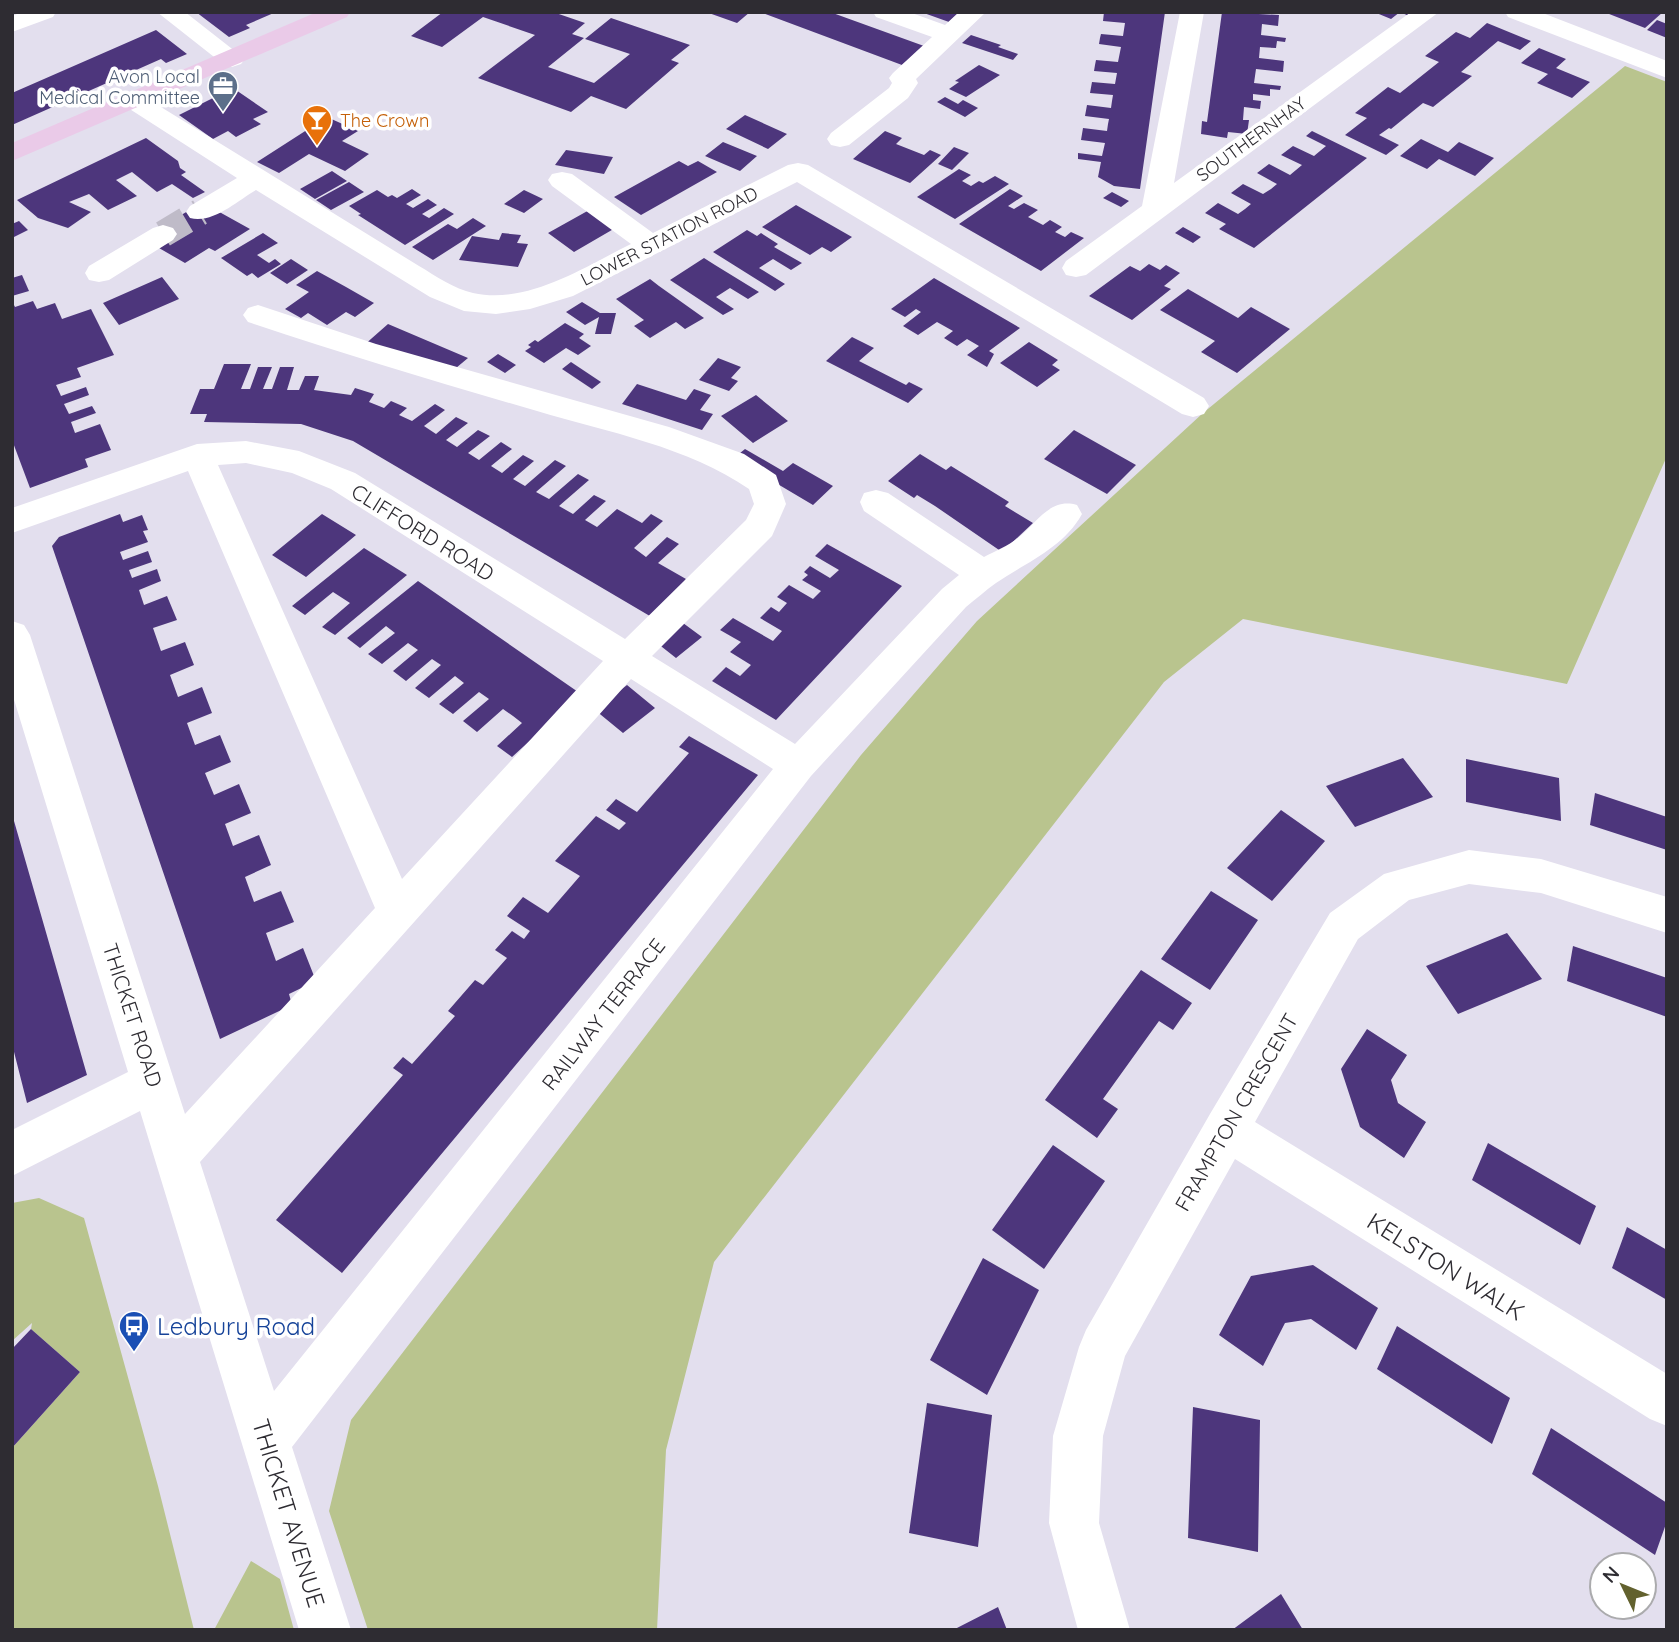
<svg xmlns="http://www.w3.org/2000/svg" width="1679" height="1642" font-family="Quicksand,sans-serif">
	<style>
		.green { fill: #b9c48e }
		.building { fill: #4d367c }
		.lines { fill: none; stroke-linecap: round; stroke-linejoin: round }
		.minor-tunnel { stroke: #bfbbc8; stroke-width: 27; stroke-dasharray: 27 14; stroke-linecap: butt }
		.minor { fill: #fff; fill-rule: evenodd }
		.major { fill: #eacae8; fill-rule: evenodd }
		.labels { text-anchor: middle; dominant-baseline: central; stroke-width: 7; stroke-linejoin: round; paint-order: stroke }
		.far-service-label { font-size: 18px; fill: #4e5e75; stroke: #fff; text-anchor: end }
		.far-food-label { font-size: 18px; fill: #c56008; stroke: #fff; text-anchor: start }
		.far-street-label { font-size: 18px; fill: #2e2c32; stroke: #fff }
		.street-label { font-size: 21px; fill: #2e2c32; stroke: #fff }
		.near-street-label { font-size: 24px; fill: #2e2c32; stroke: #fff }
		.near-transit-label { font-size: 24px; fill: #164399; stroke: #fff; text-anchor: start }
	</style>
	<rect width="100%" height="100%" fill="#e3dfee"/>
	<path class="green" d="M1625 66 1667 82V456L1567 684 1243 619 1164 682 714 1262 666 1450 657 1630H368L329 1511 351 1420 861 755 977 621 1203 413Z
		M39 1198 84 1218 158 1486 194 1630H12V1448L80 1372 31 1329 32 1323 12 1341V1203Z
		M251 1561 280 1579 294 1630H214Z"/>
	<path class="building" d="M196 12H276L246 25 250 28 229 37Z
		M443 12H553L585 23 572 34 584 38 548 67 594 83 630 54 585 39 611 18 690 45 671 60 679 63 626 109 591 96 571 112 478 78 535 35 483 17 442 47 411 36Z
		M706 12H750L737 23Z
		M760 12H830L924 46 902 65Z
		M921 12H960L949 22Z
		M1104 12H1165L1140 189 1114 186 1098 177 1101 162 1078 159V153L1102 156 1105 143 1081 140 1083 128 1107 131 1108 124 1109 119 1085 116 1087 105 1111 108 1112 101 1113 95 1090 93 1092 82 1115 84 1117 73 1094 71 1095 65 1096 60 1118 62 1121 47 1099 44 1100 38 1101 34 1123 36 1125 23 1103 21Z
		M1222 12 1279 15 1278 26 1262 24 1261 35 1286 38 1285 42 1277 41 1276 48 1260 47 1259 58 1284 61 1283 72 1256 69 1254 83 1281 86 1280 90 1270 89V96L1253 94V100L1261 101 1260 109 1244 107 1243 120H1249L1247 134 1228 132 1227 138 1201 134 1202 121 1207 122Z
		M1374 12H1414L1409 16 1400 12 1391 19Z
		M1604 12H1663L1645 28Z
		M1657 20 1667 24V38L1647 30Z
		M1487 23 1531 41 1520 50 1498 41 1461 72 1472 76 1433 107 1423 103 1391 129 1389 128 1379 135 1399 145 1386 155 1345 135 1367 118 1355 113 1388 87 1400 93 1439 62 1425 56 1456 32 1470 38Z
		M156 30 187 54 166 63 161 59 12 125V93Z
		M971 35 1001 45 998 47 1018 54 1013 60 962 43Z
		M1539 48 1566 59 1556 68 1590 82 1572 98 1537 83 1548 74 1521 63Z
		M979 65 1000 75 966 97 949 89 959 82 955 81Z
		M233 88 268 112 253 119 261 124 236 137 228 131 213 139 179 115Z
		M945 97 958 104 963 100 978 108 965 117 937 102Z
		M745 115 787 134 768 149 726 129Z
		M327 117 358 131 342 141 369 154 345 171 309 154 279 173 257 162Z
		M885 131 902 138 896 144 924 155 930 150 941 155 910 183 853 159Z
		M1312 131 1367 158 1254 248 1219 229 1226 224 1205 213 1218 203 1238 214 1245 209 1251 204 1231 193 1243 184 1263 194 1271 189 1277 184 1257 173 1269 164 1290 175 1302 165 1281 155 1293 146 1314 156 1326 146 1306 136Z
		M146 138 178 161 180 168 186 172 181 175 205 192 193 198 172 184 157 192 132 172 116 180 137 196 108 210 89 194 69 202 91 212 68 228 38 218 17 200Z
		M1421 139 1448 152 1459 142 1494 158 1475 176 1439 159 1427 169 1400 156Z
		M723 142 757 156 740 171 705 156Z
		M954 147 969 153 952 170 938 164Z
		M566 150 613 157 604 174 555 165Z
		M679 161 688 166 698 161 717 172 641 215 614 197Z
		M959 169 971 175 962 181 971 186 979 181 983 183 995 176 1009 184 955 219 917 197Z
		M332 171 347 181 315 199 300 189Z
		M349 182 364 192 331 210 316 200Z
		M412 189 421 195 406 204 413 208 428 199 437 205 422 214 429 218 444 208 454 214 405 245 358 215 361 214 349 206 377 190 388 197 392 195 397 198Z
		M1010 189 1023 196 1008 206 1014 209 1024 203 1038 210 1028 217 1043 225 1050 220 1062 227 1055 232 1065 237 1071 232 1084 238 1041 271 959 224Z
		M524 190 543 199 524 213 504 204Z
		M1112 192 1129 201 1121 207 1103 198Z
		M796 205 852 237 831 252 822 247 810 255 762 227Z
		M193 208 214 209 250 229 215 251 209 248 185 263 159 248 156 230Z
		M591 209 617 227 574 252 548 233Z
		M473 218 486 226 433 260 412 247 448 224 457 229Z
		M19 221 28 230 12 238V224Z
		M1183 227 1201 237 1193 243 1175 233Z
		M747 230 757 236 761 233 778 244 774 247 802 263 791 270 773 259 759 268 785 284 775 291 713 252Z
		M263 233 278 243 257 255 269 263 275 259 281 264 258 278 252 273 247 276 221 258Z
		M502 233 521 235 517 243 528 244 518 267 459 260 472 236 499 240Z
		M704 258 715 265 759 292 748 299 730 288 716 297 734 309 723 315 670 280Z
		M291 259 308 270 287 284 270 273Z
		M1149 264 1160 270 1166 265 1180 273 1164 286 1171 289 1132 320 1089 296 1130 266 1140 271Z
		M317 271 346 287 374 303 355 317 346 312 327 325 308 313 301 318 285 309 309 292 296 285Z
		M22 275 29 291 12 296V278Z
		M162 277 179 299 119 325 103 303Z
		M934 278 1020 328 989 351 994 354 987 367 967 355 979 346 967 339 957 346 944 338 953 331 937 322 918 335 903 326 921 312 916 309 905 317 891 309Z
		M650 279 659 286 704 318 685 329 676 322 650 338 634 326 644 320 616 299Z
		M1188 289 1238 318 1251 307 1290 329 1237 373 1201 352 1215 341 1160 310Z
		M12 301 15 307 33 301 37 309 55 303 62 319 91 309 114 355 77 368 81 377 56 385 61 396 86 387 89 395 64 404 69 414 92 406 96 413 71 422 75 433 100 424 111 450 85 459 88 467 30 488 12 440Z
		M582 302 600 313H616L611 334H595L599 317 585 325 566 312Z
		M565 323 584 334 579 338 591 346 578 355 566 348 544 363 525 351 531 347 528 345 535 340 538 342Z
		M388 324 468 358 450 373 363 346Z
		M852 337 874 348 859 361 906 385 909 382 923 389 908 403 826 361Z
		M1029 342 1058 360 1052 365 1060 370 1037 387 1000 363Z
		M498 354 516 365 505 373 487 362Z
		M718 358 741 367 731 378 738 381 729 391 699 380Z
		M571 362 601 382 592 389 562 369Z
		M224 364H251L241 389H250L258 367H272L263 389H272L280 367H294L287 390H299L305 376H319L314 390 351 395 355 388 374 394 369 402 384 408 391 401 407 408 399 415 412 421 435 404 445 410 424 426 436 434 456 417 468 423 446 440 457 447 478 430 490 436 468 453 479 460 501 442 512 449 491 466 502 473 523 455 534 461 513 479 525 486 555 460 566 466 536 492 549 499 578 474 589 480 559 506 573 514 594 495 606 501 585 520 597 527 617 509 642 523 651 514 663 521 634 548 646 557 667 537 679 544 658 563 686 579 660 622 353 441 301 424 204 422 207 414H190L200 389H214Z
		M637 384 686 400 694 389 711 395 700 410 713 414 702 430 622 404Z
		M756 395 788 421 753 443 721 416Z
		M1074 430 1136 465 1107 494 1044 459Z
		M745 449 783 471 793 463 833 486 813 505 734 458Z
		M920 454 946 470 951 466 1009 502 1005 506 1033 523 1002 552 935 506 917 495 914 498 888 481Z
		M120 514 123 522 142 515 148 530 143 531 148 542 120 552 123 560 148 551 152 562 129 570 132 578 157 569 161 581 139 590 144 605 167 596 177 620 153 628 161 651 185 642 194 665 170 675 178 697 202 687 212 713 187 723 195 745 220 735 231 762 205 773 214 795 239 784 251 813 225 824 233 846 259 835 271 865 245 877 254 902 281 891 294 922 266 933 276 961 303 948 316 981 289 994 292 1005 220 1039 52 546 59 537Z
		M322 514 356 535 306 577 272 555Z
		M827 544 902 586 776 720 712 681 726 667 740 676 751 665 730 652 741 642 720 630 733 618 773 641 782 631 760 618 771 607 779 612 787 603 777 597 789 585 813 599 821 591 802 580 808 575 804 572 810 566 830 578 839 570 815 556Z
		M364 548 407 575 335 635 322 627 350 603 333 592 305 615 292 606Z
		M418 581 581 694 512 757 497 746 522 723 513 716 503 709 477 732 463 721 489 699 479 692 453 714 439 704 464 683 455 676 429 698 415 688 441 665 432 659 406 681 393 671 418 650 408 643 382 664 368 654 395 633 386 626 360 648 347 638Z
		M683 623 702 637 676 658 657 643Z
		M627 685 655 708 623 733 595 710Z
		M689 736 758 775 342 1273 276 1220 403 1075 393 1068 403 1057 412 1064 455 1016 448 1011 475 980 483 985 507 958 495 950 512 931 524 939 530 931 507 916 523 897 548 913 580 876 555 861 596 816 619 830 626 823 606 810 616 799 637 812 689 753 679 747Z
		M1403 758 1433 797 1355 827 1326 786Z
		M1466 759 1559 778 1561 821 1466 802Z
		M1595 793 1667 817V850L1590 825Z
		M1281 810 1325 841 1272 901 1227 868Z
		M12 814 87 1075 27 1103 12 1044Z
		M1211 891 1258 920 1210 990 1161 959Z
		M1507 933 1542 979 1458 1014 1426 966Z
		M1573 946 1667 978V1017L1567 981Z
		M1141 970 1192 1003 1173 1030 1159 1021 1103 1099 1118 1109 1097 1138 1045 1100Z
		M1367 1029 1407 1055 1391 1080 1398 1103 1426 1122 1404 1158 1360 1127 1341 1069Z
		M1488 1143 1596 1206 1580 1245 1472 1180Z
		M1053 1145 1105 1181 1044 1269 992 1230Z
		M1627 1227 1667 1250V1300L1612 1268Z
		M983 1258 1039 1290 987 1395 930 1360Z
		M1313 1265 1378 1308 1356 1350 1311 1319 1285 1323 1263 1366 1219 1335 1251 1276Z
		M1397 1326 1510 1398 1492 1444 1377 1369Z
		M31 1329 80 1372 12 1448V1349Z
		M927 1403 992 1415 978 1547 909 1533Z
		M1193 1407 1260 1420 1258 1552 1188 1538Z
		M1551 1428 1667 1503V1521L1655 1555 1532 1474Z
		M1281 1594 1303 1630H1232Z
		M998 1607 1007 1630H953Z"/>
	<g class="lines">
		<path class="minor-tunnel" d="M163 234 200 212"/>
		<path class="minor" d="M22 12H56L53 17 12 32V16Z
			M157 12H185L245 59 241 64 232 67 223 64Z
			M873 12H909L945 25 959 12H986L916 79 918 83 908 98 849 145 840 147 831 145 827 139 831 133 889 88 892 83 889 78 893 73 932 37 876 17Z
			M1180 12H1204L1174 183 1411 12H1439L1086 275 1076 277 1066 275 1062 268 1066 261 1142 206Z
			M1505 12H1540L1667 61V78L1508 17Z
			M134 93 143 96 419 266C436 276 454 289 473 293 528 305 584 267 631 244L552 186 548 180 552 174 562 172 572 174 653 233 788 165 798 163 808 165 1204 398 1209 406 1204 414 1193 417 1182 414 797 182 573 296 530 309 496 314 464 311 430 297 256 190C237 201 213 224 190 218L186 212 190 206 237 178 125 106 121 101 125 96Z
			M163 225 173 228 177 234 173 240 109 280 99 282 89 280 85 273 89 266 153 228Z
			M258 305 376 344 669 427 744 454 776 475 786 504 772 536 652 656 795 744 942 589 959 575 864 511 860 502 864 493 876 490 888 493 984 557C995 551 1008 546 1018 538 1037 523 1050 497 1077 505L1082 514C1063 548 1027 562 996 583 986 590 976 599 966 607L811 776 292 1447 351 1630H299L140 1111 12 1176V1130L128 1072 12 693V621L24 625 30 635 185 1114 375 908 188 471 12 533V508L197 444 246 441 299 451 355 473 625 639 746 520 754 504 749 489C688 447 608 432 537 411 440 383 343 354 248 322L243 315 248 308ZM246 463 292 473 331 489 603 661 402 879 218 465ZM631 679 773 769 274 1391 200 1162Z
			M1469 850 1541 859 1667 897V933L1541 893 1469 884 1409 900 1358 939 1255 1122 1667 1374V1426L1650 1419 1235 1159 1125 1356 1103 1436 1099 1523 1130 1630H1078L1049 1523 1053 1436 1079 1347 1086 1330 1210 1114 1330 913 1384 874Z"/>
		<path class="major" d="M317 12H350L347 17 12 161V143Z"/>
	</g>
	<defs>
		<g id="office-pin" transform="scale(1.575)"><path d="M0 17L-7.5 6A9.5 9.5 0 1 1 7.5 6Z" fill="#5c6f8a" stroke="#fff"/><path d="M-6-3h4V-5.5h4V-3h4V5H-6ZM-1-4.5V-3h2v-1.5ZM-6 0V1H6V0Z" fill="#fff"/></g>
		<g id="bar-pin" transform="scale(1.575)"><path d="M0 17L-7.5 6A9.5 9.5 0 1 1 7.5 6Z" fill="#e8710a" stroke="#fff"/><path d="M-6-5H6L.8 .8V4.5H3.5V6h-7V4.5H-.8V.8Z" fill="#fff"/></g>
		<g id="bus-pin" transform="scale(1.575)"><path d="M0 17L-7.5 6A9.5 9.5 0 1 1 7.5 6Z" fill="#1a4fb4" stroke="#fff"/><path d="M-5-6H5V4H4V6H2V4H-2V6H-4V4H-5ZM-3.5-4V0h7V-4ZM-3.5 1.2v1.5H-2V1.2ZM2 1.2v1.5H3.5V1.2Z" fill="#fff"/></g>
	</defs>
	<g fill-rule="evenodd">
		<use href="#office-pin" x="223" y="86"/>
		<use href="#bar-pin" x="317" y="120"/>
		<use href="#bus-pin" x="134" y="1326"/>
	</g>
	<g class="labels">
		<g class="far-service-label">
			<text x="200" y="76">Avon Local<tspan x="200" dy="21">Medical Committee</tspan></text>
		</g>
		<g class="far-food-label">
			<text x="340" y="120">The Crown</text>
		</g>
		<g class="far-street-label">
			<text transform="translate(1251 139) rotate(-36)">SOUTHERNHAY</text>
			<text transform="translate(669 236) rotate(-27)">LOWER STATION ROAD</text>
		</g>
		<g class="street-label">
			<text transform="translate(423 532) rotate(32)">CLIFFORD ROAD</text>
			<text transform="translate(603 1014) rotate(-52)">RAILWAY TERRACE</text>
			<text transform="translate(133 1015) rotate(72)">THICKET ROAD</text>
			<text transform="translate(1236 1112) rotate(-60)">FRAMPTON CRESCENT</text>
		</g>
		<g class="near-street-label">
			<text transform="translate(1446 1266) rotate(32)">KELSTON WALK</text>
			<text transform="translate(289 1513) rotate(73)">THICKET AVENUE</text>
		</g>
		<g class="near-transit-label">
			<text x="157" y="1326">Ledbury Road</text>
		</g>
	</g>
	<rect width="1679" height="1642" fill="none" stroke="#2e2c32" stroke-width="28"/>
	<g transform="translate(1623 1586) rotate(313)"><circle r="33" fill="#ffffff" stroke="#ababad" stroke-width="2"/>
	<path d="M0-5L12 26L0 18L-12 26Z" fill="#62612e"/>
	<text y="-10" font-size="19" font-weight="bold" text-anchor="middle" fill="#2e2c32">N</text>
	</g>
</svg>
